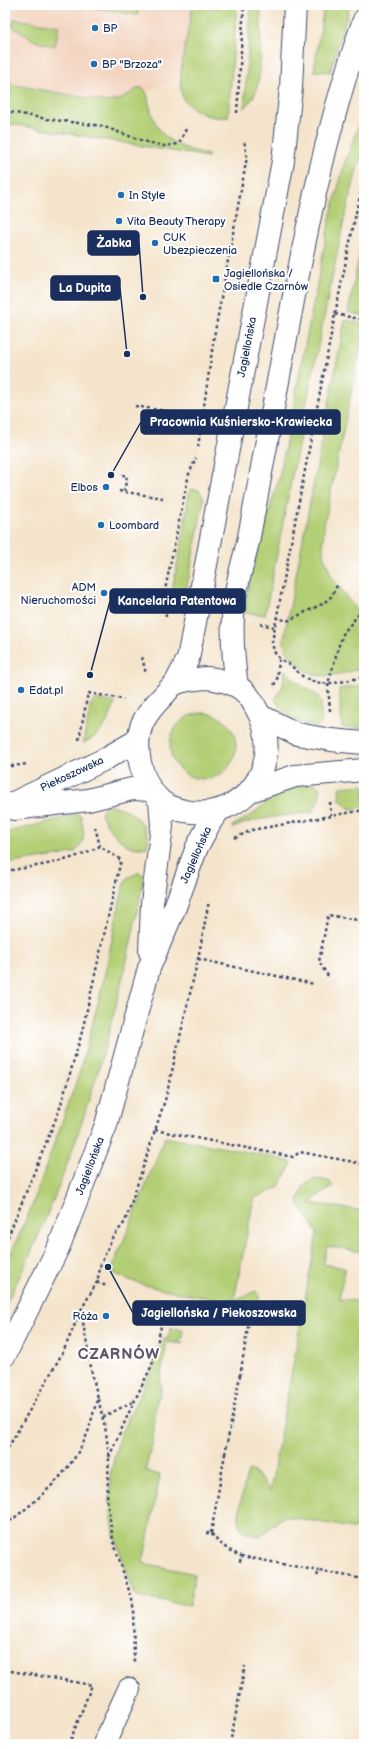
<svg xmlns="http://www.w3.org/2000/svg" width="369" height="1749" font-family="'Balsamiq Sans',sans-serif">
	<style>
		.built { fill: #f3d4bf }
		.green { fill: #b3cf75; stroke: #677f6a }
		.lines { fill: none; stroke-linecap: round; stroke-linejoin: round }
		.minor-casing { stroke: #3c4a6e; stroke-width: 24 }
		.tertiary-casing { stroke: #3c4a6e; stroke-width: 24 }
		.path { stroke: #3c4a6e; stroke-width: 2.5; stroke-dasharray: 3 3; stroke-linecap: butt }
		.minor { stroke: #fff; stroke-width: 22 }
		.tertiary { stroke: #fff; stroke-width: 22 }
		.poi-dot { fill: #1f6fb2; stroke: #fff; stroke-width: 1.5 }
		.labels { text-anchor: middle; dominant-baseline: central; stroke-width: 4; stroke-linejoin: round; paint-order: stroke }
		.poi-label { font-size: 11px; fill: #1b2f5e; stroke: #fff; text-anchor: start }
		.street-label { font-size: 11px; fill: #1b2f5e; stroke: #fff }
		.district-label { font-size: 15px; font-weight: bold; letter-spacing: 1px; fill: #615569; stroke: #fff }
		.leader { fill: none; stroke: #1b2f5e; stroke-width: 1.5 }
		.callout-dot { fill: #1b2f5e; stroke: #fff; stroke-width: 1.5 }
		.callout { fill: #1b2f5e; stroke: #1b2f5e; stroke-width: 1.5 }
		.callout-label { font-size: 12px; text-anchor: middle; font-weight: bold; fill: #fff }
	</style>
	<rect width="100%" height="100%" fill="#fff"/>
	<filter id="ink" filterUnits="userSpaceOnUse"><feTurbulence type="fractalNoise" baseFrequency=".025" numOctaves="2"/><feDisplacementMap in="SourceGraphic" scale="8" xChannelSelector="R" yChannelSelector="G"/><feConvolveMatrix kernelMatrix="1 2 1 2 8 2 1 2 1" color-interpolation-filters="sRGB"/></filter>
	<filter id="wash" filterUnits="userSpaceOnUse"><feTurbulence type="fractalNoise" baseFrequency=".012" numOctaves="4" result="noise"/><feDisplacementMap in="SourceGraphic" scale="16" xChannelSelector="R" yChannelSelector="G"/><feGaussianBlur stdDeviation="0.9" result="paint"/><feColorMatrix in="noise" values="0 0 0 0 0 0 0 0 0 0 0 0 0 0 0 0 0 1.4 0 .05"/><feComposite in="paint" operator="in"/></filter>
	<g filter="url(#wash)">
		<rect width="100%" height="100%" fill="#f4e4cb"/>
		<path class="built" d="M5 5H217V9L196 5 192 7 179 77 147 92 143 88H138L122 99 108 102 5 83Z"/>
		<path class="green" d="M79 5H137L138 12 137 15Z
			M195 5 217 9V5H237L228 117C217 118 208 117 198 111 193 109 188 105 184 100 174 82 189 31 192 9Z
			M251 5H261C260 26 263 76 255 93 253 99 248 104 244 109Z
			M324 5H350L330 72 314 71Z
			M15 19 59 26 55 46 37 42 14 28 12 24Z
			M5 83 108 102 122 99 138 88H143C149 94 148 103 151 111 159 141 180 148 208 154V157L5 123Z
			M364 110V149L358 166 344 220 305 410 265 615 245 613 249 579 279 478 330 218 345 162Z
			M364 232V316L348 312Z
			M345 320 364 324V330L324 525 323 554 332 577 364 621V668C336 674 316 685 294 660 287 653 283 647 284 638Z
			M190 489 199 490 204 499 184 602H175L171 596 182 540Z
			M285 670 297 682 319 697 318 700 321 702V723L318 726C303 727 280 714 275 699L283 686Z
			M364 685V728L342 727 339 689Z
			M96 699 115 703C109 721 101 736 83 743L91 704Z
			M170 746a33 33 0 1 1 66 0a33 33 0 1 1-66 0Z
			M314 783 320 788 319 800 312 812C285 816 257 817 233 828L232 826 252 815 271 798 283 791 294 786Z
			M364 785V807L350 809 340 800 339 788 341 787Z
			M105 805C123 806 139 814 146 832 148 837 150 842 147 847 125 853 110 831 101 814Z
			M78 814 81 816C83 830 88 840 75 852L58 856 5 864V833Z
			M138 873H141L144 876C117 1024 74 1172 5 1306V1267L32 1206 79 1074 101 992 123 887 127 878Z
			M165 1137 269 1156 291 1162 292 1164 278 1188 254 1198 234 1300 256 1291 259 1294 260 1297 255 1304 238 1305 232 1302C192 1294 147 1291 110 1271L124 1240Z
			M313 1179 329 1181 333 1186 309 1203 364 1211V1252L327 1246 323 1264 345 1268 339 1299 364 1302V1530L284 1516 260 1536C252 1535 243 1534 239 1525 237 1517 245 1477 249 1470L257 1474 270 1491 317 1233 298 1203 303 1186Z
			M171 1328 183 1330V1338L177 1339V1341L183 1343 182 1344 167 1342 160 1381 161 1391 156 1404 153 1441 145 1471 160 1475 143 1563 195 1574 189 1606 136 1597 114 1535 110 1504V1476L119 1437 154 1365V1361L159 1350H161L164 1339H167Z"/>
	</g>
	<g filter="url(#ink)">
		<g class="lines">
			<g class="minor-casing">
				<path id="minor" d="M261 716 297 734 331 740 364 743
					M250 791 295 776 364 770
					M5 807 103 760 138 740
					M14 809 88 800 132 789 151 790
					M104 1744 129 1689"/>
			</g>
			<g class="tertiary-casing">
				<path id="tertiary" d="M207 678C217 679 227 681 236 686 245 690 252 700 256 708 287 761 246 823 184 811 176 809 166 806 160 800 141 783 133 748 142 724 147 713 156 703 164 695 167 692 171 686 175 684 184 679 197 679 207 678Z
					M175 684 188 659 283 161 291 88 295 5
					M237 686C233 658 231 630 234 603 237 582 243 562 248 542 262 469 275 396 289 322 308 220 329 118 364 20
					M150 952 152 903 162 826 160 801
					M5 1355 59 1246 106 1125 149 968 175 907 197 847 211 821 219 810"/>
			</g>
			<path class="path" d="M5 111 47 119 102 126 140 140 163 146 179 144 186 129
				M237 113 244 5
				M364 181 357 208 335 314 272 642C275 659 278 657 290 665 295 668 298 674 304 677 324 689 342 681 364 677
				M335 314 364 320
				M135 406 178 413
				M198 447 214 337 247 157 244 140
				M122 475 127 476 124 492
				M119 491 163 498
				M166 617 164 595 185 492 189 474 196 458
				M276 617 287 621 322 604 330 598 338 584
				M260 624 274 627
				M142 657 146 674
				M274 685 277 680 279 660
				M330 711 328 684 339 645 344 632 359 614 364 610
				M79 740 88 693 124 699
				M5 767 27 764
				M330 802 331 815
				M95 827 100 846
				M235 838 252 830 364 810
				M5 871C37 866 71 862 100 846L121 860 81 1036 59 1111 5 1244
				M198 959 314 984
				M328 976 319 962 328 915 364 921
				M155 1130 293 1157 300 1152 364 1164
				M97 1282 108 1287
				M81 1311 92 1373 106 1432 109 1458 107 1499 113 1540 133 1603 134 1662
				M240 1376 249 1321
				M103 1417 134 1401
				M5 1453 63 1352 81 1310 97 1282 101 1264 112 1238 125 1222 166 1097 198 959 209 901
				M225 1454 240 1376H236
				M109 1457 131 1408 152 1365 167 1301
				M5 1525C39 1499 74 1471 89 1429 92 1418 95 1407 98 1396
				M206 1533H211C219 1544 229 1551 241 1556
				M211 1533 225 1454H221
				M240 1562 241 1556 319 1571
				M317 1576 319 1571 364 1579
				M5 1670 92 1685 69 1744
				M230 1744 245 1666"/>
			<use href="#minor" class="minor"/>
			<use href="#tertiary" class="tertiary"/>
		</g>
	</g>
	<g class="poi-dot">
		<circle cx="95" cy="28" r="4"/>
		<circle cx="94" cy="64" r="4"/>
		<circle cx="121" cy="195" r="4"/>
		<circle cx="119" cy="221" r="4"/>
		<circle cx="155" cy="243" r="4"/>
		<rect x="212" y="275" width="8" height="8" rx="2"/>
		<circle cx="106" cy="487" r="4"/>
		<circle cx="101" cy="525" r="4"/>
		<circle cx="104" cy="593" r="4"/>
		<circle cx="21" cy="690" r="4"/>
		<circle cx="106" cy="1316" r="4"/>
	</g>
	<g class="labels">
		<g class="poi-label">
			<text x="103" y="28">BP</text>
			<text x="102" y="64">BP "Brzoza"</text>
			<text x="129" y="195">In Style</text>
			<text x="127" y="221">Vita Beauty Therapy</text>
			<text x="163" y="237">CUK<tspan x="163" dy="13">Ubezpieczenia</tspan></text>
			<text x="224" y="273">Jagiellońska /<tspan x="224" dy="13">Osiedle Czarnów</tspan></text>
			<text x="98" y="487" text-anchor="end">Elbos</text>
			<text x="109" y="525">Loombard</text>
			<text x="96" y="587" text-anchor="end">ADM<tspan x="96" dy="13">Nieruchomości</tspan></text>
			<text x="29" y="690">Edat.pl</text>
			<text x="98" y="1316" text-anchor="end">Róża</text>
		</g>
		<g class="street-label">
			<text transform="translate(247 347) rotate(-79)">Jagiellońska</text>
			<text transform="translate(72 774) rotate(-25)">Piekoszowska</text>
			<text transform="translate(196 855) rotate(-66)">Jagiellońska</text>
			<text transform="translate(90 1166) rotate(-69)">Jagiellońska</text>
		</g>
		<g class="district-label">
			<text x="119" y="1354">CZARNÓW</text>
		</g>
	</g>
	<path class="leader" d="M143 297L139 243M127 354L120 288M111 475L141 422M90 675L110 601M108 1267L133 1313"/>
	<g class="callout-dot">
		<circle cx="143" cy="297" r="4"/>
		<circle cx="127" cy="354" r="4"/>
		<circle cx="111" cy="475" r="4"/>
		<circle cx="90" cy="675" r="4"/>
		<circle cx="108" cy="1267" r="4"/>
	</g>
	<g class="callout">
		<rect x="88" y="231" width="51" height="24" rx="4"/>
		<rect x="51" y="276" width="69" height="24" rx="4"/>
		<rect x="141" y="410" width="199" height="24" rx="4"/>
		<rect x="110" y="589" width="135" height="24" rx="4"/>
		<rect x="133" y="1301" width="172" height="24" rx="4"/>
	</g>
	<g class="callout-label">
		<text x="114" y="247">Żabka</text>
		<text x="85" y="292">La Dupita</text>
		<text x="241" y="426">Pracownia Kuśniersko-Krawiecka</text>
		<text x="177" y="605">Kancelaria Patentowa</text>
		<text x="219" y="1317">Jagiellońska / Piekoszowska</text>
	</g>
	<rect width="369" height="1749" fill="none" stroke="#fff" stroke-width="20"/>
</svg>
